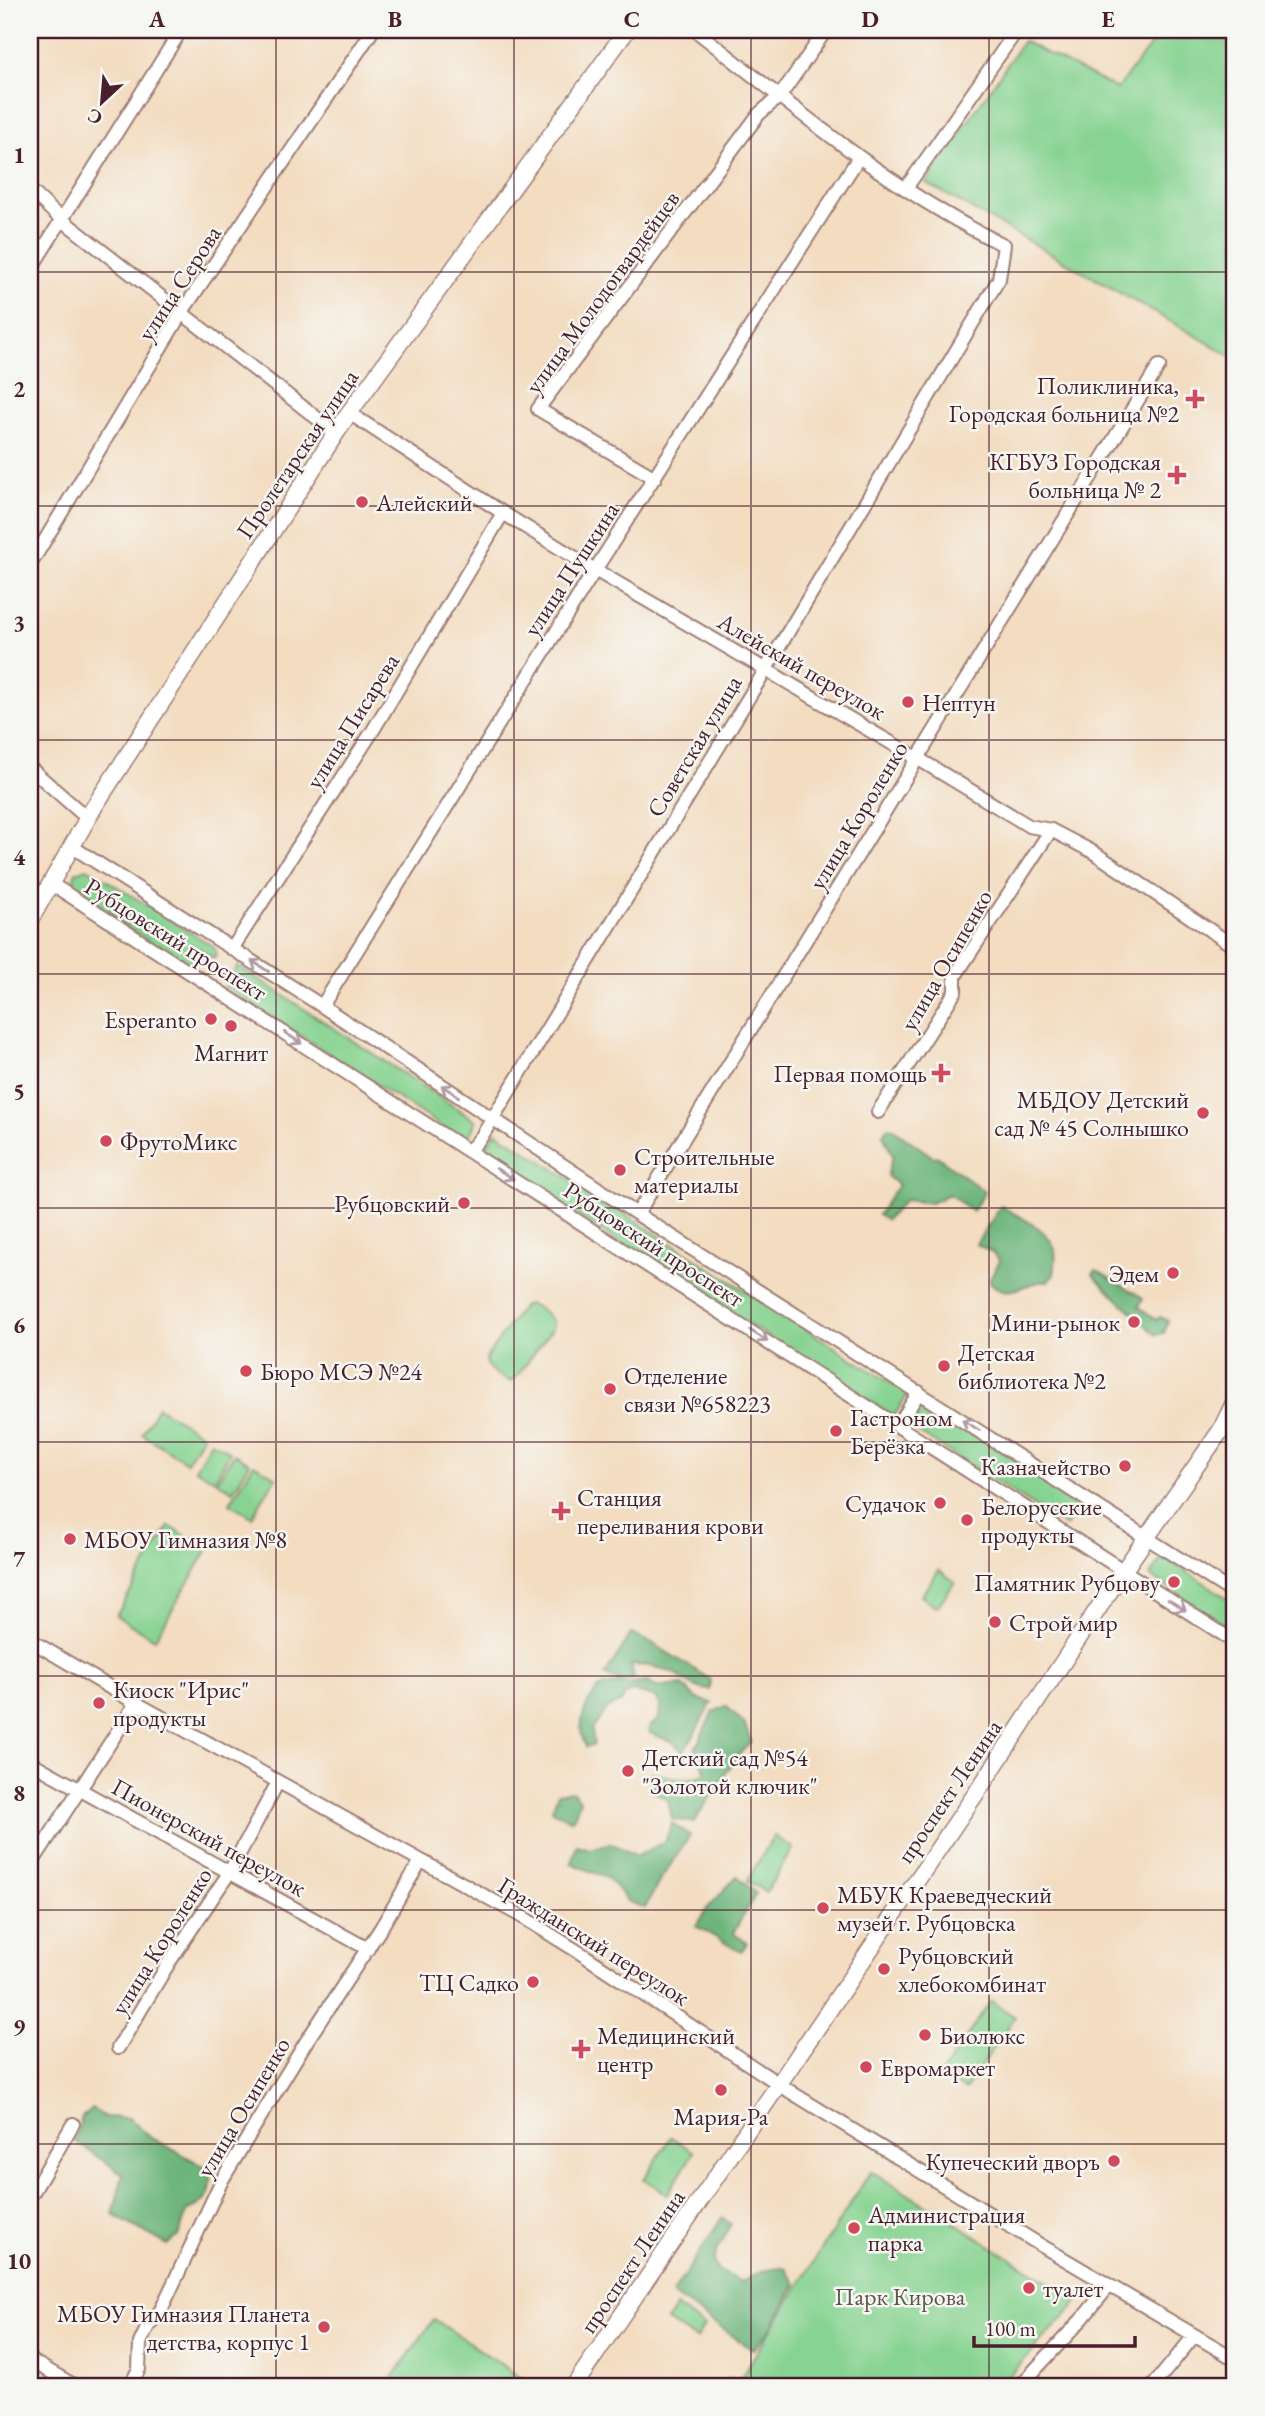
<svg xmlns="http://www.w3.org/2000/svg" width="1265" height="2416" font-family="'EB Garamond',serif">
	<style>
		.green { fill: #87d391; stroke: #68795e; stroke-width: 2 }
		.forest { fill: #6db57b; stroke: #5c6a53; stroke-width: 2 }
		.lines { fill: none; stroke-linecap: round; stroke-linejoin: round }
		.minor-casing { stroke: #9e7e75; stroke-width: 16 }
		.major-casing { stroke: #9e7e75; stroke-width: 19 }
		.minor { stroke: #fff; stroke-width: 12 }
		.major { stroke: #fff; stroke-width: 16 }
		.oneway { stroke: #ae9aa0 }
		.grid { fill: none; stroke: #4a1f2b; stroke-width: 2; stroke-opacity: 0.55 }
		.poi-dot { fill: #d1495b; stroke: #f6f6f2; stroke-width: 2.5 }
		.labels { text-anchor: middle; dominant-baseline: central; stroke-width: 5; stroke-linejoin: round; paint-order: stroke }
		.street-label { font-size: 24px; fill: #4a1f2b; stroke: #f6f6f2 }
		.poi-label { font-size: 24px; fill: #4a1f2b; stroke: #f6f6f2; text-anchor: start }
		.park-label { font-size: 24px; fill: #5c554a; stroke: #f6f6f2 }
		.neatline { fill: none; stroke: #4a1f2b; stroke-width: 2.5 }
		.grid-label { font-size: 23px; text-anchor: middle; font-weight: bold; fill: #4a1f2b }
	</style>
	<rect width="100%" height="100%" fill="#f6f6f2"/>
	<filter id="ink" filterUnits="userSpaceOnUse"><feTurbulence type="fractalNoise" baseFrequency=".0143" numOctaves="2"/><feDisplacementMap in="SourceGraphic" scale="14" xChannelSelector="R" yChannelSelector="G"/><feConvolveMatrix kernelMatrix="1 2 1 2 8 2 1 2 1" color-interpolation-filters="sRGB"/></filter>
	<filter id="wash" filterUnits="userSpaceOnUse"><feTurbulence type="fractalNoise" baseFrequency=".00686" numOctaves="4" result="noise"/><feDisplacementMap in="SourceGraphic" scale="28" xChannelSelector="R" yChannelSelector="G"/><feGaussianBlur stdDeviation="1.57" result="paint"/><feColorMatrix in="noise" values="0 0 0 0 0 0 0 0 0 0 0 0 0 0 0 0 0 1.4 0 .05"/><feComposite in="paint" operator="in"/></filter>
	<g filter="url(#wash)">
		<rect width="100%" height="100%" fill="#f3dcbf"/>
		<path class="green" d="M1162 30H1235V358L926 183 1023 41 1117 89Z
			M87 868 211 945 216 950V956L214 958 198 949 190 966 76 896 71 889 76 872Z
			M238 966 476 1121 469 1137 461 1139 225 987Z
			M496 1132 908 1394 894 1416 481 1155Z
			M528 1304C538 1306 548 1314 553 1322L552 1329 515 1379 510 1381C500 1377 484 1370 486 1358L522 1307Z
			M923 1402 1083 1502 1066 1527 907 1425Z
			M158 1407 203 1435 187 1462 142 1434Z
			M211 1441 230 1452 215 1480 195 1469Z
			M234 1454 250 1463 233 1491 217 1481Z
			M254 1464 276 1477 252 1517 230 1503Z
			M169 1526 208 1549 155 1639 116 1616Z
			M1163 1556 1235 1603V1631L1150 1576Z
			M939 1570 955 1582 937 1607 921 1596Z
			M774 1836 793 1848 766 1892 747 1881Z
			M991 2001 1015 2017 965 2090 941 2074Z
			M671 2137 694 2152 667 2194 644 2179Z
			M871 2171 1079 2301 1000 2386H723L727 2379H740Z
			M676 2307 704 2326 696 2339 667 2321Z
			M434 2319 533 2386H387Z"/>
		<path class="forest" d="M891 1127 933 1157 937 1156 985 1192 972 1211 949 1194 931 1203 905 1200 886 1220 878 1215 898 1185 887 1176 893 1156 883 1134 887 1128Z
			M1001 1206C1017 1216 1047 1228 1054 1247 1057 1255 1055 1267 1054 1275L1048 1281C1024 1281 1009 1302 990 1282V1278L1000 1261 992 1252 976 1244Z
			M1096 1270 1143 1298 1139 1307 1157 1320 1160 1317 1168 1321 1164 1333 1156 1335 1096 1278 1093 1273Z
			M631 1634 652 1643 711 1680 710 1690C694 1689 688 1682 675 1674 663 1667 644 1665 631 1665L634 1678 620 1682 605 1675Z
			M646 1681 656 1687 683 1685 695 1698 712 1703C701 1719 695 1736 683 1752L673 1742 650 1733 649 1727 659 1719 660 1705 657 1698 633 1691 624 1695 622 1702 608 1708 592 1730 594 1744 586 1747C585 1743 583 1740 582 1736 578 1721 590 1688 608 1685 621 1683 632 1687 646 1681Z
			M726 1706 744 1723 751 1741 736 1758 694 1822 672 1819 668 1800 653 1791 652 1772C670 1777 689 1783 706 1772L695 1749 713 1712Z
			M572 1791 580 1800 574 1817 570 1820 552 1810 558 1793Z
			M672 1823 690 1836 660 1880 645 1908 627 1901 609 1879 571 1863 577 1845 590 1849 611 1843 637 1856 665 1842Z
			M737 1876 756 1894 733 1933 747 1943 741 1952 696 1926 706 1910Z
			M92 2109 105 2117 129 2118 151 2138 202 2165 211 2173C212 2194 208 2203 188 2210L178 2236 168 2245 113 2215 123 2174 74 2141 82 2117Z
			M722 2218 731 2224 715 2255 713 2262 719 2271 741 2282C758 2276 766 2264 786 2269L796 2284 769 2331 753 2350 672 2294Z"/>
	</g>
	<g filter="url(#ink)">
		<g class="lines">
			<g class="minor-casing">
				<path id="minor" d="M906 188 1017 30
					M30 190 61 219 336 433
					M30 270 181 30
					M349 413 503 513 595 570 917 758 1029 826 1051 830 1093 852 1235 947
					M655 478 538 409 759 114 780 96 826 30
					M30 565 182 312 373 30
					M30 768 87 818
					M71 846 322 1006 637 1214 1235 1594
					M50 883 1235 1642
					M232 949 372 732 503 513
					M322 1006 595 570 859 157
					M878 1112 955 992V976L1051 830
					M469 1151 482 1136 766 669 999 279 1004 245C891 191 794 107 695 30
					M637 1214 1159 366
					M898 1426 919 1392
					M30 1640 136 1703 521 1916 585 1956 794 2094 1042 2246 1235 2359
					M30 1762 368 1949
					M30 1866 136 1703
					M118 2048 170 1961 229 1873 278 1782
					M30 2197 73 2124
					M30 2360 75 2386
					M130 2386 139 2369 140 2343 148 2326 161 2310 222 2180 306 2042 381 1928 420 1862
					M1020 2386 1082 2319 1109 2286
					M1153 2386 1194 2336"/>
			</g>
			<g class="major-casing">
				<path id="major" d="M30 920 94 807 349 413 627 30
					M574 2386 985 1780 1115 1583 1221 1430 1235 1401"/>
			</g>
			<use href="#minor" class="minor"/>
			<use href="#major" class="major"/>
		</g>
		<defs><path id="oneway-shaft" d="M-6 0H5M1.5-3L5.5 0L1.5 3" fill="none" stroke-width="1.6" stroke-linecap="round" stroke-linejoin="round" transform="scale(1.75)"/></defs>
		<g class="oneway">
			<use href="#oneway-shaft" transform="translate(260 966) rotate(-147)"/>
			<use href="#oneway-shaft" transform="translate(293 1038) rotate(33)"/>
			<use href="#oneway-shaft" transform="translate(450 1091) rotate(-146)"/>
			<use href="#oneway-shaft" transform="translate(505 1174) rotate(32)"/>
			<use href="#oneway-shaft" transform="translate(759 1336) rotate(33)"/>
			<use href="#oneway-shaft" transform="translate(971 1425) rotate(-148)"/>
			<use href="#oneway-shaft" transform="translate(1177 1605) rotate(32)"/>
		</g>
	</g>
	<path class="grid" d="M276 30V2386M514 30V2386M751 30V2386M989 30V2386M30 272H1235M30 506H1235M30 740H1235M30 974H1235M30 1208H1235M30 1442H1235M30 1676H1235M30 1910H1235M30 2144H1235"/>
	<g class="poi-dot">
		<path d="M1191.5 388.5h7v7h7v7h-7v7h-7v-7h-7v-7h7z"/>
		<path d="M1173.5 464.5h7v7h7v7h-7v7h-7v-7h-7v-7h7z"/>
		<circle cx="362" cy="502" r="7"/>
		<circle cx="908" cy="702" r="7"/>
		<circle cx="211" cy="1019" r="7"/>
		<circle cx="231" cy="1026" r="7"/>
		<path d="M937.5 1062.5h7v7h7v7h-7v7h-7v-7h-7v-7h7z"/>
		<circle cx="1203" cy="1113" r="7"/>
		<circle cx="106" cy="1141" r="7"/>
		<circle cx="620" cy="1170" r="7"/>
		<circle cx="464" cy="1203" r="7"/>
		<circle cx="1173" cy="1273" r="7"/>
		<circle cx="1134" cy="1322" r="7"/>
		<circle cx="944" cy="1366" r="7"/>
		<circle cx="246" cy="1371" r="7"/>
		<circle cx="610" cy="1389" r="7"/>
		<circle cx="836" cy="1431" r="7"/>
		<circle cx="1125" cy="1466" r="7"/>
		<circle cx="940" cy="1503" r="7"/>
		<path d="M557.5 1500.5h7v7h7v7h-7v7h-7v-7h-7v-7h7z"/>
		<circle cx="967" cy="1520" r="7"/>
		<circle cx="70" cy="1539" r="7"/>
		<circle cx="1174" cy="1582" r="7"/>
		<circle cx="995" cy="1622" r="7"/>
		<circle cx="99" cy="1703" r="7"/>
		<circle cx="628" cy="1771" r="7"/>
		<circle cx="823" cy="1908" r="7"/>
		<circle cx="884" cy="1969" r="7"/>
		<circle cx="533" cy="1982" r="7"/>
		<circle cx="925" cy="2035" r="7"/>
		<path d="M577.5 2038.5h7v7h7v7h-7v7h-7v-7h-7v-7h7z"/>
		<circle cx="866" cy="2067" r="7"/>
		<circle cx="721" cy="2090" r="7"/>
		<circle cx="1114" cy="2161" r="7"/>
		<circle cx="854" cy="2228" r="7"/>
		<circle cx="1029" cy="2288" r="7"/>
		<circle cx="324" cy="2327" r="7"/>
	</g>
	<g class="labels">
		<g class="street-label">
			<text transform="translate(179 283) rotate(-57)">улица Серова</text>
			<text transform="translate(602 292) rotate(-54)">улица Молодогвардейцев</text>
			<text transform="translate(297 454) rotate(-56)">Пролетарская улица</text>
			<text transform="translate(571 569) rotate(-57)">улица Пушкина</text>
			<text transform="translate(802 666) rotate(30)">Алейский переулок</text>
			<text transform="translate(352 721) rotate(-58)">улица Писарева</text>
			<text transform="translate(694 746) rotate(-59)">Советская улица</text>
			<text transform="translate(858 815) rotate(-59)">улица Короленко</text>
			<text transform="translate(176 939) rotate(32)">Рубцовский проспект</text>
			<text transform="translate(946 960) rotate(-60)">улица Осипенко</text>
			<text transform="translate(654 1244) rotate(33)">Рубцовский проспект</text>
			<text transform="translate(949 1791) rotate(-56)">проспект Ленина</text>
			<text transform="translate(209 1837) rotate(29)">Пионерский переулок</text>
			<text transform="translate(161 1941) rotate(-58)">улица Короленко</text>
			<text transform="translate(594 1941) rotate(32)">Гражданский переулок</text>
			<text transform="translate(243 2107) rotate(-59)">улица Осипенко</text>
			<text transform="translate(632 2261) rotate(-56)">проспект Ленина</text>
		</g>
		<g class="poi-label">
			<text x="1179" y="385" text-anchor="end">Поликлиника,<tspan x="1179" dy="28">Городская больница №2</tspan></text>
			<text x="1161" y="461" text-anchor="end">КГБУЗ Городская<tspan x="1161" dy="28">больница № 2</tspan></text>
			<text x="376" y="502">Алейский</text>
			<text x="922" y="702">Нептун</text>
			<text x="197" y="1019" text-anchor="end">Esperanto</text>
			<text x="231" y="1052" text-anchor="middle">Магнит</text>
			<text x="927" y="1073" text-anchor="end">Первая помощь</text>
			<text x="1189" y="1099" text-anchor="end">МБДОУ Детский<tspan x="1189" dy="28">сад № 45 Солнышко</tspan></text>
			<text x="120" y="1141">ФрутоМикс</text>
			<text x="634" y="1156">Строительные<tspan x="634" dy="28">материалы</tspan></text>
			<text x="450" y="1203" text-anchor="end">Рубцовский</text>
			<text x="1159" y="1273" text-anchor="end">Эдем</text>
			<text x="1120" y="1322" text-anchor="end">Мини-рынок</text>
			<text x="958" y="1352">Детская<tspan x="958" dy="28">библиотека №2</tspan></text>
			<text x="260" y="1371">Бюро МСЭ №24</text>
			<text x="624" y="1375">Отделение<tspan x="624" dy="28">связи №658223</tspan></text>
			<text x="850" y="1417">Гастроном<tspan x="850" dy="28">Берёзка</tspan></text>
			<text x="1111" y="1466" text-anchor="end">Казначейство</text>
			<text x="577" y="1497">Станция<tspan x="577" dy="28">переливания крови</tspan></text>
			<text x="926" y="1503" text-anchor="end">Судачок</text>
			<text x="981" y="1506">Белорусские<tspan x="981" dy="28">продукты</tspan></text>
			<text x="84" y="1539">МБОУ Гимназия №8</text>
			<text x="1160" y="1582" text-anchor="end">Памятник Рубцову</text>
			<text x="1009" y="1622">Строй мир</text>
			<text x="113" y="1689">Киоск "Ирис"<tspan x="113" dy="28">продукты</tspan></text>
			<text x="642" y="1757">Детский сад №54<tspan x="642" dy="28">"Золотой ключик"</tspan></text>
			<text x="837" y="1894">МБУК Краеведческий<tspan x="837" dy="28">музей г. Рубцовска</tspan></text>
			<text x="898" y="1955">Рубцовский<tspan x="898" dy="28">хлебокомбинат</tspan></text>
			<text x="519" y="1982" text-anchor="end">ТЦ Садко</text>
			<text x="597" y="2035">Медицинский<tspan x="597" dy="28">центр</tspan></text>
			<text x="939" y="2035">Биолюкс</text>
			<text x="880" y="2067">Евромаркет</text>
			<text x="721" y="2116" text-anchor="middle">Мария-Ра</text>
			<text x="1100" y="2161" text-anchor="end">Купеческий дворъ</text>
			<text x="868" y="2214">Администрация<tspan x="868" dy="28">парка</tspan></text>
			<text x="1043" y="2288">туалет</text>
			<text x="310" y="2313" text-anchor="end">МБОУ Гимназия Планета<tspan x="310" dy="28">детства, корпус 1</tspan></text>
		</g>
		<g class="park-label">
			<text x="900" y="2296">Парк Кирова</text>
		</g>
	</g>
	<rect width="1265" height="2416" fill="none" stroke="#f6f6f2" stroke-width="77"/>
	<g transform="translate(102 102) rotate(206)" stroke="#f6f6f2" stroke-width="5" paint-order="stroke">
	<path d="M0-5L12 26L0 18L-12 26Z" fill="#4a1f2b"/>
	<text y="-10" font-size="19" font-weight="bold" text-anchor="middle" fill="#4a1f2b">С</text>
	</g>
	<path d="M974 2336v10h161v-10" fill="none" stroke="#4a1f2b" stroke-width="3.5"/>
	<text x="985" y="2336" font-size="21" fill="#4a1f2b" stroke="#f6f6f2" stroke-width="5" paint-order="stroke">100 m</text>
	<rect x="38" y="38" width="1188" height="2340" class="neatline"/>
	<g class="grid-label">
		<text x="157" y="27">A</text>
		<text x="395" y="27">B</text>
		<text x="632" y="27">C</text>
		<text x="870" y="27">D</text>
		<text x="1108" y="27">E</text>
		<text x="19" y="163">1</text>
		<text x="19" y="397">2</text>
		<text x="19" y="631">3</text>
		<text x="19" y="865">4</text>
		<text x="19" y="1099">5</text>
		<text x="19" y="1333">6</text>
		<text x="19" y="1567">7</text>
		<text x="19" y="1801">8</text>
		<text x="19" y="2035">9</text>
		<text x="19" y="2269">10</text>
	</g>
</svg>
